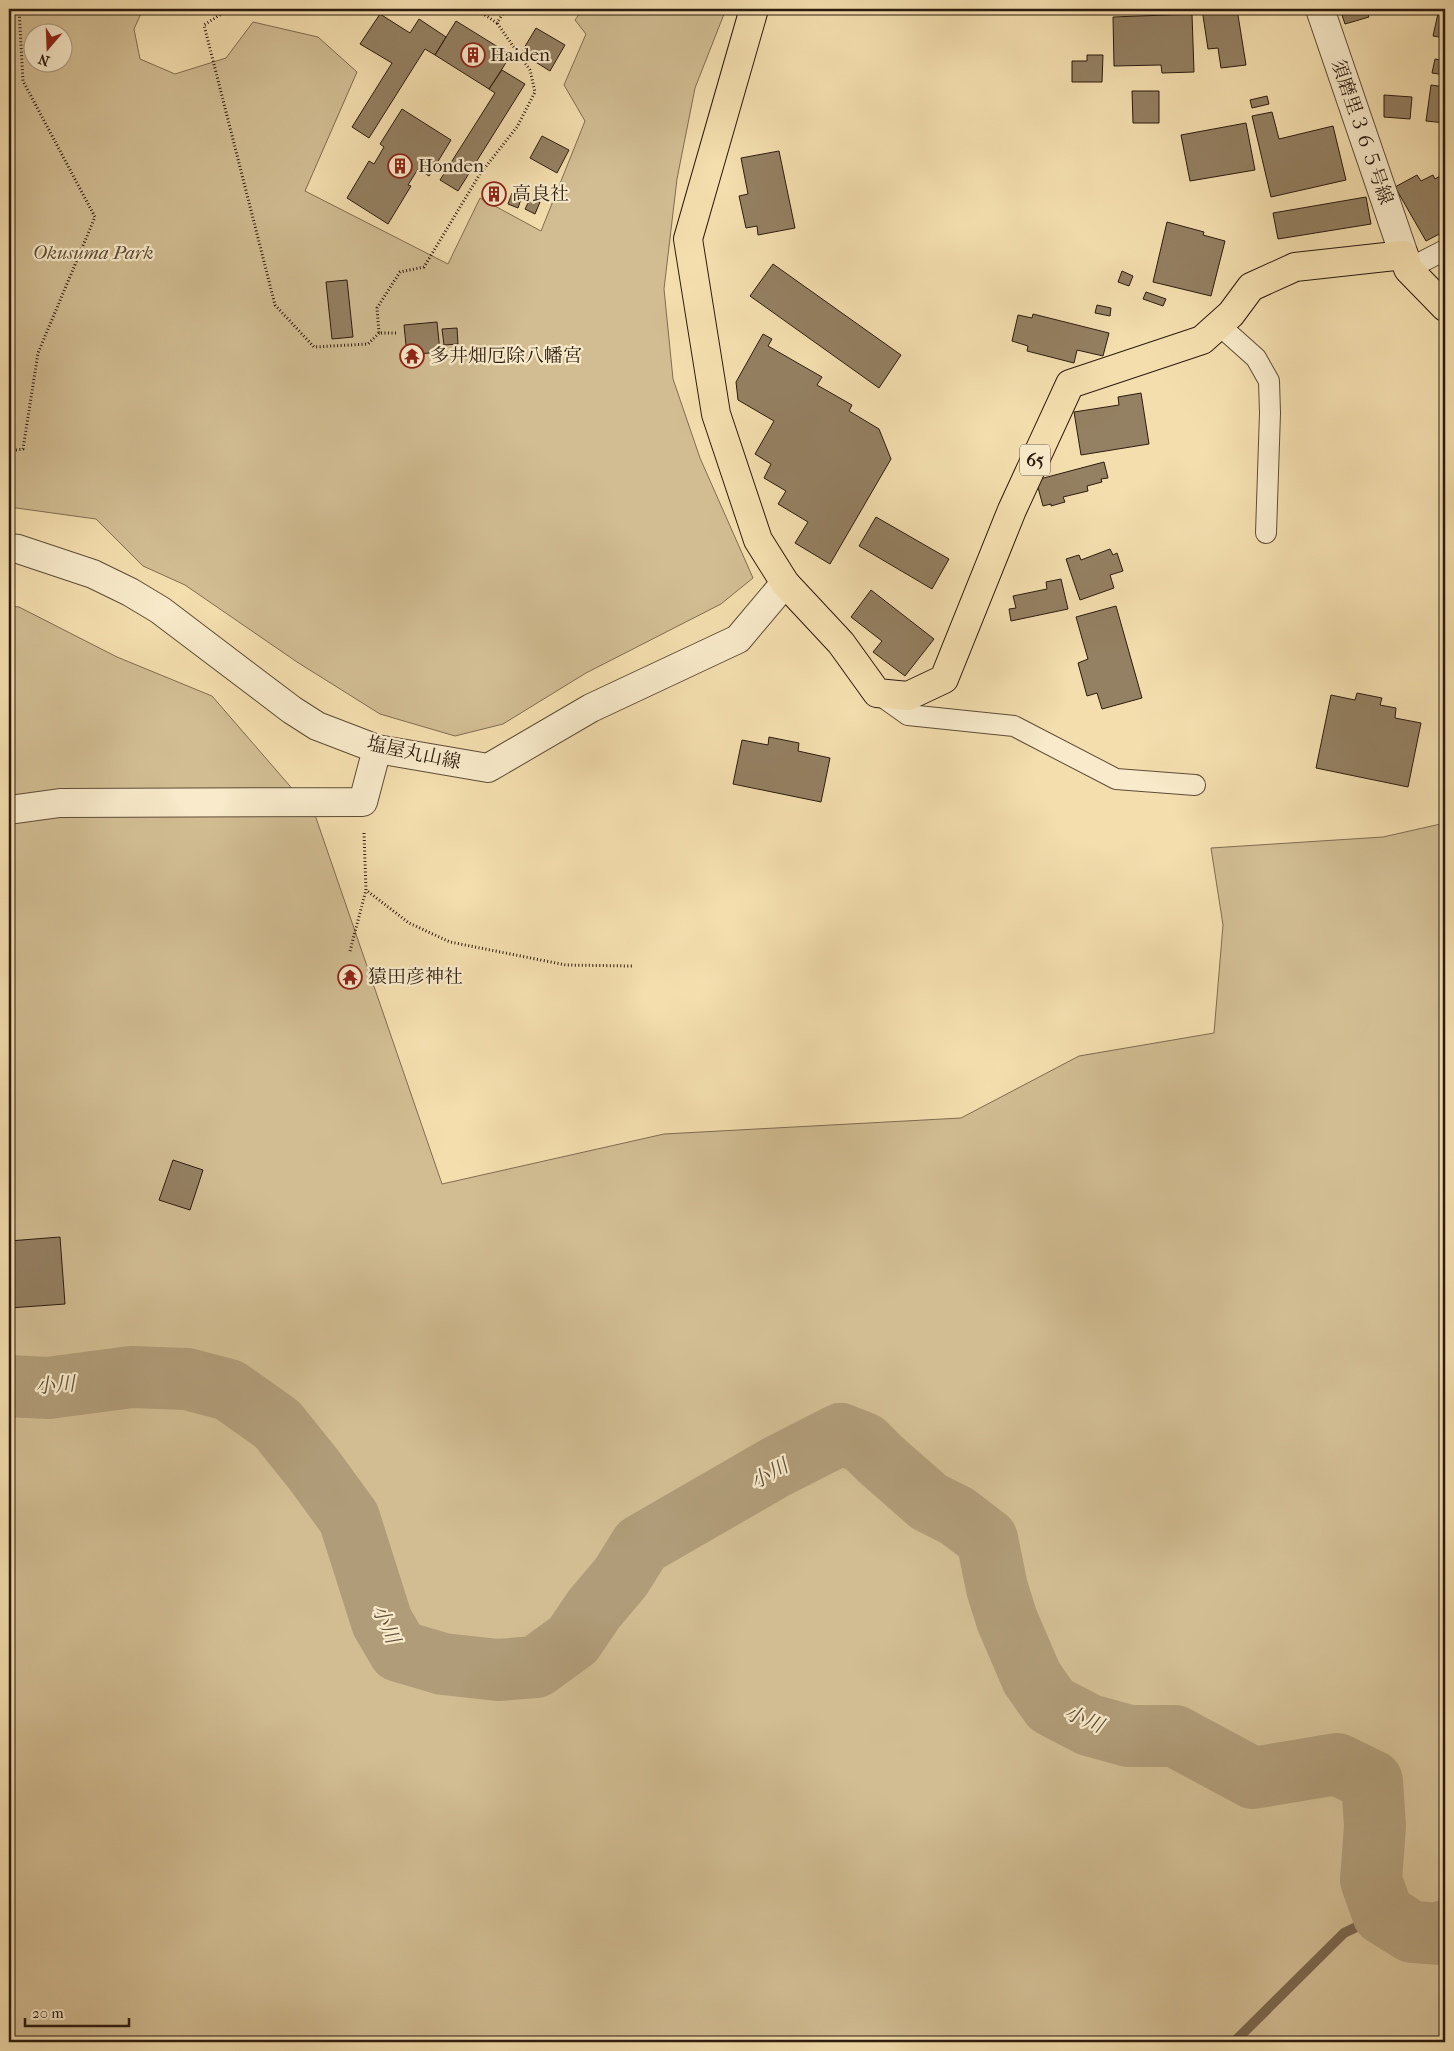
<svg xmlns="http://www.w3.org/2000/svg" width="1454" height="2051" font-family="'IM FELL French Canon','Noto Serif JP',serif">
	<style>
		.green { fill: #d2bd93; stroke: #7f6c51; fill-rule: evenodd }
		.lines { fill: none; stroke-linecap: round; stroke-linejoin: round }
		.stream { stroke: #7b684e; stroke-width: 10 }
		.river { stroke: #b09c78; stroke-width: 62 }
		.building { fill: #948062; stroke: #2c1b0f }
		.service-casing { stroke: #5e4c37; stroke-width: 22 }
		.minor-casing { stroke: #5e4c37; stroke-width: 30 }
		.tertiary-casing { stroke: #5e4c37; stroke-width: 30 }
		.primary-casing { stroke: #2c1b0f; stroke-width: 30 }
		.path { stroke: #2c1b0f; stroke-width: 3; stroke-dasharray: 1 2.5; stroke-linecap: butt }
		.service { stroke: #f8eaca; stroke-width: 20 }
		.minor { stroke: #f8eaca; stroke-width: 28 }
		.tertiary { stroke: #f8eaca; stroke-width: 28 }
		.primary { stroke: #f4deae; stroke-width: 28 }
		.labels { text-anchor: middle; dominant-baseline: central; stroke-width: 4.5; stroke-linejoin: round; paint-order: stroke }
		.shield { fill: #f8eaca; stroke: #695947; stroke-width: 1 }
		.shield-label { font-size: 18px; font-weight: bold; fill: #2c1b0f }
		.poi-label { font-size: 19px; fill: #2c1b0f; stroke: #f8eaca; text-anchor: start }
		.street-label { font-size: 19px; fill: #2c1b0f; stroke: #f8eaca }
		.park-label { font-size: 19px; font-style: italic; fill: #5e4c37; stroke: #f8eaca }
		.water-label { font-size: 20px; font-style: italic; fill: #614f39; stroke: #f8eaca }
	</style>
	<rect width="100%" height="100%" fill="#f4deae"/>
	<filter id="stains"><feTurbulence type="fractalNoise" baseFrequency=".004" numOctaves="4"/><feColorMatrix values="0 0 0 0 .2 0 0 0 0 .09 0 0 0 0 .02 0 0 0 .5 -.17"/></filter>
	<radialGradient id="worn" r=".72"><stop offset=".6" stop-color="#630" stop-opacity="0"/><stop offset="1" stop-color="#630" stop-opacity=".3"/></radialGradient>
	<path class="green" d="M9 9H143L134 29 140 59 175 74 226 58 253 22 318 37 357 72 305 191 448 264 480 198 541 231 585 121 564 85 586 34 575 20 583 9H726L695 88 677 179 664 289 673 379 700 458 753 578 721 604 586 673 503 724 455 736 380 714 297 662 185 585 143 566 96 519 9 507ZM32 32H62V62H32Z
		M9 606 19 607 117 657 212 696 315 815 442 1184 664 1134 961 1118 1079 1056 1214 1033 1223 925 1211 848 1383 837 1445 823V2042H9V1650L12 1647 9 1642Z"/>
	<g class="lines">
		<path class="stream" d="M1234 2042 1344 1933 1383 1914"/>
		<path class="river" d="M9 1386 48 1388 131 1377 187 1379 229 1390 277 1424 314 1470 349 1518 382 1622 399 1651 443 1664 498 1670 536 1667 573 1640 594 1609 621 1577 641 1545 776 1467 841 1434 864 1443 880 1459 929 1502 957 1516 987 1539 997 1588 1007 1620 1032 1678 1051 1705 1089 1725 1129 1736H1175L1253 1778 1337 1764 1372 1781 1375 1826 1371 1880 1383 1914 1412 1932 1442 1934 1445 1931"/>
	</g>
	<path class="building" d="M1202 9H1237L1246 65 1221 68 1218 48 1208 49Z
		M1340 9H1366L1369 17 1345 24Z
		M1439 9H1445V38L1433 36Z
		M380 14 410 33 419 19 446 37 435 55 425 49 369 138 352 127 392 63 360 44Z
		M1192 14 1194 72 1162 73 1161 65 1114 66 1113 17Z
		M456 21 511 55 489 89 435 55Z
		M536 28 565 45 550 71 521 53Z
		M1087 55H1103L1102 82H1072V61H1087Z
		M1435 59 1445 61V75L1432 73Z
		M502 70 525 84 458 191 440 180 495 93 489 89Z
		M1431 85 1445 87V123L1426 121Z
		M1132 91H1159V123H1133Z
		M1384 95 1412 97 1410 119 1384 117Z
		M1267 96 1269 104 1252 108 1250 100Z
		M402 109 451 140 429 176 418 169 408 185 411 186 388 224 347 198 369 161 374 164 384 147 380 144Z
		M1272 112 1279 139 1333 126 1346 180 1271 197 1252 116Z
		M1246 123 1255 170 1190 181 1181 135Z
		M542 136 569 150 557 173 530 158Z
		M779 151 795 228 758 235 757 226 746 228 739 196 748 194 741 158Z
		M1445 173V231L1426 241 1395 187 1417 175 1421 181 1433 175 1435 179Z
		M490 185 503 190 498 203 485 198Z
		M512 193 522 196 518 208 508 204Z
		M1366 197 1371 224 1278 239 1273 213Z
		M530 199 540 202 535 214 525 209Z
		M1167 222 1204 232 1203 235 1225 241 1211 296 1153 282Z
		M773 264 901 355 879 388 750 296Z
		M1122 271 1133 276 1129 286 1118 282Z
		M347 280 353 337 332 339 326 282Z
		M1146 292 1166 299 1163 306 1143 299Z
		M1097 305 1111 308 1110 316 1095 313Z
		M1033 314 1109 333 1103 356 1077 350 1074 363 1027 351 1028 346 1012 341 1018 315 1032 318Z
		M437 322 440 352 407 355 404 325Z
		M457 328 458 344 444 345 442 329Z
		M763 334 772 339 768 346 822 377 817 385 852 405 849 411 879 429 891 459 830 564 795 543 808 522 778 504 786 491 764 478 771 464 755 454 774 421 738 400 736 382Z
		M1141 393 1149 444 1081 455 1074 412 1119 405 1118 397Z
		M1104 462 1108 478 1101 479 1102 482 1087 486 1088 491 1063 497 1065 502 1051 506V504L1043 506 1036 480Z
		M876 517 949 559 932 589 859 546Z
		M1110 549 1113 555 1117 553 1123 571 1110 575 1114 588 1080 600 1066 559 1079 555 1081 560Z
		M1061 579 1068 609 1011 621 1009 609 1016 608 1013 596 1047 589 1046 582Z
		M871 590 934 639 905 676 873 652 882 641 851 617Z
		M1116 606 1142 698 1102 709 1097 693 1087 696 1078 663 1088 659 1076 617Z
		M1357 693 1382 698 1380 705 1396 708 1395 718 1421 723 1408 787 1316 768 1331 695 1355 700Z
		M769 737 799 743 798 751 830 758 821 802 733 784 742 740 768 745Z
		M344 969 357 970 355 985 342 983Z
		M173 1160 203 1170 190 1210 159 1200Z
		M60 1237 65 1304 9 1308V1241Z"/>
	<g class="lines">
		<g class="service-casing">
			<path id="service" d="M1408 269 1445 250
				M1219 325 1256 358 1269 381 1270 413 1266 533
				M877 693 908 715 1014 726 1116 779 1195 785"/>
		</g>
		<g class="minor-casing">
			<path id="minor" d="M1320 9 1404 255
				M9 810 60 803 363 802 377 749"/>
		</g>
		<g class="tertiary-casing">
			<path id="tertiary" d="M9 548 18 549 93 574 130 592 160 610 292 710 317 726 377 749 488 768 591 708 738 639 785 583"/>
		</g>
		<g class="primary-casing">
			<path id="primary" d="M754 9 688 239 716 414 758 540 785 583 841 643 877 693 908 696 944 679 1012 510 1070 384 1202 340 1231 314 1251 287 1295 267 1404 255 1408 269 1445 307"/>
		</g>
		<path class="path" d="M229 9 204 25 275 305 314 347 368 344 379 333
			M476 9 497 23 506 9
			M396 333H379L377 308 400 272 424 267 480 174 517 127 535 92 530 70 497 23
			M9 451 23 449 38 353 95 217 23 81 19 9
			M364 833 366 890 409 923 450 942 566 965 632 966
			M350 951 366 890"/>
		<use href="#service" class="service"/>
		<use href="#minor" class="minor"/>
		<use href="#tertiary" class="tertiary"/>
		<use href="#primary" class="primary"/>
	</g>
	<defs>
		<g id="building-ring" transform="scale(1.25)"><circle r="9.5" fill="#f8eaca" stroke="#8f2418" stroke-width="1.5"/><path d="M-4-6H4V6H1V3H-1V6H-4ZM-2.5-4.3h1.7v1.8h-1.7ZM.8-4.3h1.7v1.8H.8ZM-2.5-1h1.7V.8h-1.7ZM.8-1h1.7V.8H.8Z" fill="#8f2418"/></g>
		<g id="temple-ring" transform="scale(1.25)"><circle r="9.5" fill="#f8eaca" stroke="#8f2418" stroke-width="1.5"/><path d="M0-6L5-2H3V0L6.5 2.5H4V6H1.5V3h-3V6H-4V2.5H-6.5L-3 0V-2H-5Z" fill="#8f2418"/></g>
	</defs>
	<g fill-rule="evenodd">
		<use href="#building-ring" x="473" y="55"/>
		<use href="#building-ring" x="400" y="166"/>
		<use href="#building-ring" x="494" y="194"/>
		<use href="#temple-ring" x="412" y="356"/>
		<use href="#temple-ring" x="350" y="977"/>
	</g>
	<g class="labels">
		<rect class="shield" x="1020" y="444.5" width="30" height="31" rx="4"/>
		<g class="shield-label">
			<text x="1035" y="460">65</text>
		</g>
		<g class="poi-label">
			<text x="490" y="55">Haiden</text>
			<text x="418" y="166">Honden</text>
			<text x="512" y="194">高良社</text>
			<text x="430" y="356">多井畑厄除八幡宮</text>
			<text x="368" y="977">猿田彦神社</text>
		</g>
		<g class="street-label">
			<text transform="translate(1362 132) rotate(71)">須磨里３６５号線</text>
			<text transform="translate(414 753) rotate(12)">塩屋丸山線</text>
		</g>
		<g class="park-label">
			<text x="93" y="253">Okusuma Park</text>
		</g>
		<g class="water-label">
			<text transform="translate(55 1385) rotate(-4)">小川</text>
			<text transform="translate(769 1474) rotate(-29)">小川</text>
			<text transform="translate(386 1624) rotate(66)">小川</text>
			<text transform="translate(1084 1719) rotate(23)">小川</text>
		</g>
	</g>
	<rect width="1454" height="2051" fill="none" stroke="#f4deae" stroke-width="30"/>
	<rect x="10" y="10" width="1434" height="2031" fill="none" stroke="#2c1b0f" stroke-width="2.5"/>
	<rect x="15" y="15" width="1424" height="2021" fill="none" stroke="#2c1b0f"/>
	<g transform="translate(48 48) rotate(199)"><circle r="24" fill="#f8eaca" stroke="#a6977f"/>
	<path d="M0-4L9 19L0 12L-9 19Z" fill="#8f2418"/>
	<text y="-8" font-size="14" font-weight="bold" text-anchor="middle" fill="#2c1b0f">N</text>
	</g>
	<path d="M25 2018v8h104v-8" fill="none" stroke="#2c1b0f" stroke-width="2.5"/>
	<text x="32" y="2018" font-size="15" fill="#2c1b0f" stroke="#f8eaca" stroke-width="4" paint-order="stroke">20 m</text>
	<rect width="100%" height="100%" filter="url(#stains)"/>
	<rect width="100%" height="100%" fill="url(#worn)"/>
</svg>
